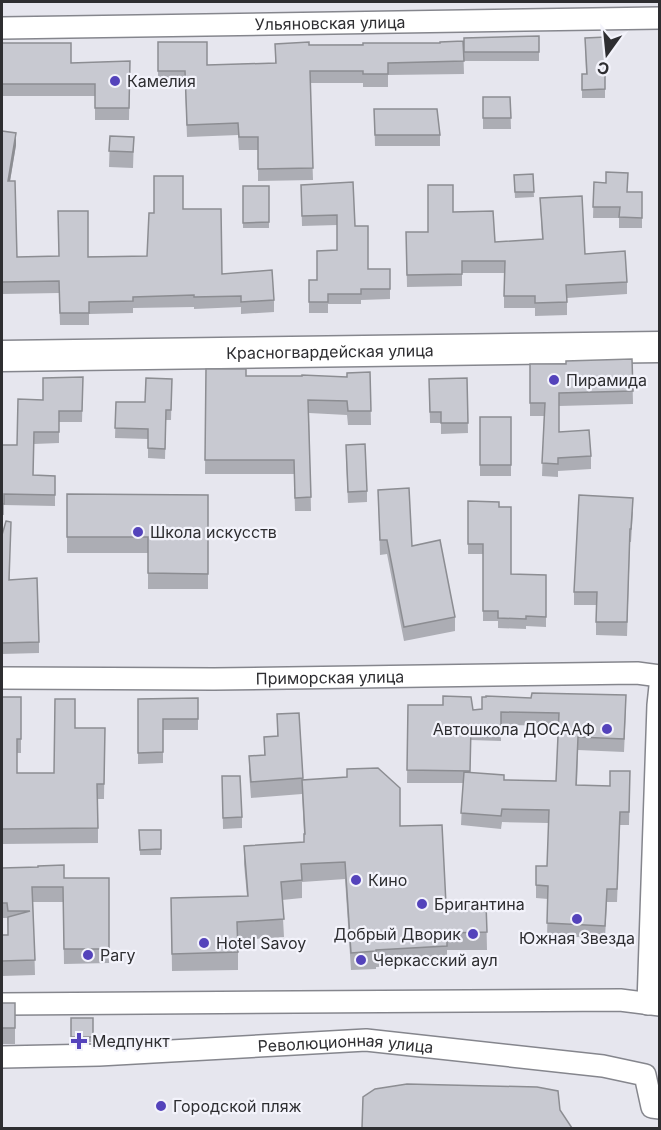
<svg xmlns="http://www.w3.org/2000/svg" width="661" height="1130" font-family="Inter,sans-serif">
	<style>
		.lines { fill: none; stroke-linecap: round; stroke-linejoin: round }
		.street-casing { stroke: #85868d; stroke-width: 24 }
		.secondary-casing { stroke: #85868d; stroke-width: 33 }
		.street { stroke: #fff; stroke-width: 21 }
		.secondary { stroke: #fff; stroke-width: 30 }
		.wall { fill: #acadb4; fill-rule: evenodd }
		.shaded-wall { fill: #8c8d92 }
		.building { fill: #c8c9d1; stroke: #8c8d92; stroke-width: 1.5 }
		.poi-dot { fill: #5443bb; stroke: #f3f3fb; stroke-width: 2 }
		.labels { text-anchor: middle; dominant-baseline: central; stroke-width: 4.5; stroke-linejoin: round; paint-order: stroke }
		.street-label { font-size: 16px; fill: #2e2e31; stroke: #f3f3fb }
		.poi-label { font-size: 16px; fill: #2e2e31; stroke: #f3f3fb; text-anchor: start }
	</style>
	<rect width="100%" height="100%" fill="#e6e6ee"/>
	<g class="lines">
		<g class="street-casing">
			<g id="street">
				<path id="s1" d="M2 28 660 18"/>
				<path id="s2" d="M2 678 214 679 637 673 660 676"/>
				<path d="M2 1004 620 1000 660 1005"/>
				<path d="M648 1004 658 705 660 686"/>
				<path id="s3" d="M2 1057 99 1055 366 1040 603 1066 645 1075 652 1107 660 1108"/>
			</g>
		</g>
		<g class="secondary-casing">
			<g id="secondary">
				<path id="s4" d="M2 356 660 347"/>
			</g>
		</g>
		<use href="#street" class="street"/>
		<use href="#secondary" class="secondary"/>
	</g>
	<path class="wall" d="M539 36V61H464V38Z
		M585 38 607 58V67H605V98H582V74H586Z
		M463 41 464 74 388 75V87H363V83H310L313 180 258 181V150H239L238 135 187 137 185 84H158V42L207 65 275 63V44L309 45 440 43Z
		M2 43 71 63 130 61 129 120H95V96H2Z
		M483 97H510L511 129H483Z
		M374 109 440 135V146H375Z
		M2 131 16 145 10 181 17 257 147 256 183 209 222 274 274 300V312L241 314V307L194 309V307L133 308V313L89 314V325H60L59 293 2 294Z
		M110 136 134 137 133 168 109 167Z
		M533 174 534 197 515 198 514 175Z
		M594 182 628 192H642V228H619V218H593Z
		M301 185 355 226 368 269H390V299L361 300V304H328V313H309V280H317L337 250V225L302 226Z
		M243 186H269V228H243Z
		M540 198 585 254 627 282V294L567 298V315L535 316V308H504V273H462V286L407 287 406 232H428L453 212 495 242 542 239Z
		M632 359 633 404 559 406V432L591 456V469L558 471V477L542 476 544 416H530V364H566Z
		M206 369 246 376 347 377 370 372 371 425H348L347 415 309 413 311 511H295L294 474H205Z
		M83 377 82 422H59V443L34 444 33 475 55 476V506L4 505V515H2V445H17L43 400Z
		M467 378 468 433 441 434V423H430L429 379Z
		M172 379 171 420H166L165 459 148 458V439L115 438 116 402H145Z
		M480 417H511V476H480Z
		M346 456 367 491V502L348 503Z
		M378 490 455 617V631L404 641 387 554 380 555Z
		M67 494 208 495V589H148V553H67Z
		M468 501 499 507 511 574 546 575V627L526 626V629L498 628V621H483V554H468Z
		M633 511 631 542H630L627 636 596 635V605H574V592Z
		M2 535 10 580 39 642V653L2 654Z
		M2 697H21V753H17V773H54L75 728H105L104 799H98V843L2 844Z
		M198 698V730H163V763L138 764V699Z
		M408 705 473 710 626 708 624 752 578 750 577 785 610 786 630 771 629 825H620L617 902H607L605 938 547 936 548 899 536 898V885L547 866 549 823 502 822 501 829 461 825 463 783H407ZM501 725 559 726 556 781 504 780 470 772 471 740 501 741Z
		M299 713 303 779 400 826 446 904H486L487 950H447V964L376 967V969L351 970 345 879 302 882V898L282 900 284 937 238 940V970L172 971 171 898 247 896 244 864V846L304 842V834L302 794 251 798 249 772V756L264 755V737L277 736V714Z
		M222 776 242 817V828L223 829Z
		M139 830H161V855H140Z
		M2 868 64 878H109V963L64 964 63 902H33L35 975 2 976V935H8L7 918H2Z
		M2 1003H15V1044H2Z
		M71 1018H93V1042L71 1043Z"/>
	<path class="shaded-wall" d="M16 133V145L8 193V181Z"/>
	<path class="building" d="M539 36V52H464V38Z
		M606 37 607 58H605V89L582 90V74H587L585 38Z
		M463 41 464 61 388 63V74H363V71H310L313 168 258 169V137H239L238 123 187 125 185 71H158V42H207V65L276 63 275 44 309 42V45H363V43H440V42Z
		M2 43H71V63L130 61 129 108H95V84H2Z
		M483 97H510L511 118H483Z
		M374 109H437L440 135H375Z
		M2 131 16 133 8 181H15L17 257 59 256 58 211H88V257L147 256 149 213H154V176H183V209H221L222 274 272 270 274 300 241 302V296L194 297V295L133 297V301L89 302V313H60L59 281 2 282Z
		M110 136 134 137 133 152 109 151Z
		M606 172 628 173 627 192H642V218L619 217 620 207H593L594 182 606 183Z
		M533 174 534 192H515L514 175Z
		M353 182 355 226H368V269H390V289H361V294H328V302H309V280H317V251L337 250V215L302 216 301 185Z
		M428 185H453V212L493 211 495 242 543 239 540 198 582 196 585 254 625 251 627 282 566 285 567 302 535 303V296H504L505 261H462V274L407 275 406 232H428Z
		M243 186H269V222L243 223Z
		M632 359 633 391 559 393V432L589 430 591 456 558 458V464L542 463 545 403H530V364H566V361Z
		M206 369H246V376H302V375L347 377V373L370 372 371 411H348L347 401 308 400 311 497 295 498 294 460H205Z
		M83 377 82 411H59V432H34L33 475 55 476V495L4 494V504H2V445H17L18 399 43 400V378Z
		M146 378 172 379 171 410H166L165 449 148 448V429L115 428 116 402H145Z
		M467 378 468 423H441V412H430L429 379Z
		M480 417H511V465H480Z
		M365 444 367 491 348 492 346 445Z
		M409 488 412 546 440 540 455 617 404 627 387 540H380L378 490Z
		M67 494 208 495V574L148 573V537H67Z
		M579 495 633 498 631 529H630L627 622H596L597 592H574Z
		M468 501 499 502V507H511V574L546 575V617L526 616V619L498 618V611H483V544H468Z
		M6 521 11 522 9 580 37 578 39 642 2 643V535Z
		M532 693 626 695 624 739 578 737 576 785 610 786V771H630L629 812H620L617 889H607L605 926 547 923 548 886 536 885V866H547L549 810 502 809 501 816 461 813 464 772 504 775V780L556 781 559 713 501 712V728L471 727 470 771 407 770 408 705H443V696L471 697 473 710 482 709V697H486V696L531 698Z
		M2 697H21V739H17V773H54L55 699H75V728H105L104 784H97L98 828 2 829Z
		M198 698V719H163V752L138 753V699Z
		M299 713 303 778 251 782 249 756 265 755 264 737 278 736 277 714Z
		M378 768 400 788V826L442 825 446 904H486L487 932 447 933V946L376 950V951L351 953 345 862 301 864 302 880 281 882 284 919 237 922 238 952 172 954 171 898 248 896 244 846 304 842V834H305L302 780 347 777V769Z
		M222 776H240L242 817 223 818Z
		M139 830H161V849L140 850Z
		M64 865V878H109V949H64L63 887H32L35 960 2 961V935H8V917L30 911H8L7 903H2V868L38 867V866Z
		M2 1003H15V1028H2Z
		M71 1018H93V1037H71Z
		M407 1084 537 1087 558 1091 560 1110 572 1128H362L363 1097 375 1089Z"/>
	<g class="poi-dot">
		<circle cx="115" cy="81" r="6"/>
		<circle cx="554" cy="380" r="6"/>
		<circle cx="138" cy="532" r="6"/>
		<circle cx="607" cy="729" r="6"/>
		<circle cx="356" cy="880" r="6"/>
		<circle cx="422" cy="904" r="6"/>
		<circle cx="577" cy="919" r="6"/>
		<circle cx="473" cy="934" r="6"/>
		<circle cx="204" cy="943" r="6"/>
		<circle cx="88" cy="955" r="6"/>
		<circle cx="361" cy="960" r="6"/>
		<path d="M76 1032h6v6h6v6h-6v6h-6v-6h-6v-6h6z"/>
		<circle cx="161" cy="1106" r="6"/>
	</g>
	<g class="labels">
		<g class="street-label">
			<text stroke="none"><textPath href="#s1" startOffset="328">Ульяновская улица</textPath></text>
			<text stroke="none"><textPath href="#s4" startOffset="328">Красногвардейская улица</textPath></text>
			<text stroke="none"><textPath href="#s2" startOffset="328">Приморская улица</textPath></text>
			<text stroke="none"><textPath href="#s3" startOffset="344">Революционная улица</textPath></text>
		</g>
		<g class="poi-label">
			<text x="127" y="81">Камелия</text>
			<text x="566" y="380">Пирамида</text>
			<text x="150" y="532">Школа искусств</text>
			<text x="595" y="729" text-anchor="end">Автошкола ДОСААФ</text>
			<text x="368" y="880">Кино</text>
			<text x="434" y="904">Бригантина</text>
			<text x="461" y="934" text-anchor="end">Добрый Дворик</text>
			<text x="577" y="938" text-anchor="middle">Южная Звезда</text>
			<text x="216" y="943">Hotel Savoy</text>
			<text x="100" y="955">Рагу</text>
			<text x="373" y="960">Черкасский аул</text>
			<text x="92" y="1041">Медпункт</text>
			<text x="173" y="1106">Городской пляж</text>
		</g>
	</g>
	<rect width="661" height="1130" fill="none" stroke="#2e2e31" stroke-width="6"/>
	<g transform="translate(607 54) rotate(195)" stroke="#f3f3fb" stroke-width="4.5" paint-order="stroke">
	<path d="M0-4.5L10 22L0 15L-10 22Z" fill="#2e2e31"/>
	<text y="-9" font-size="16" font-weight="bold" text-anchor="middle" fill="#2e2e31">С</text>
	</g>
</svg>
